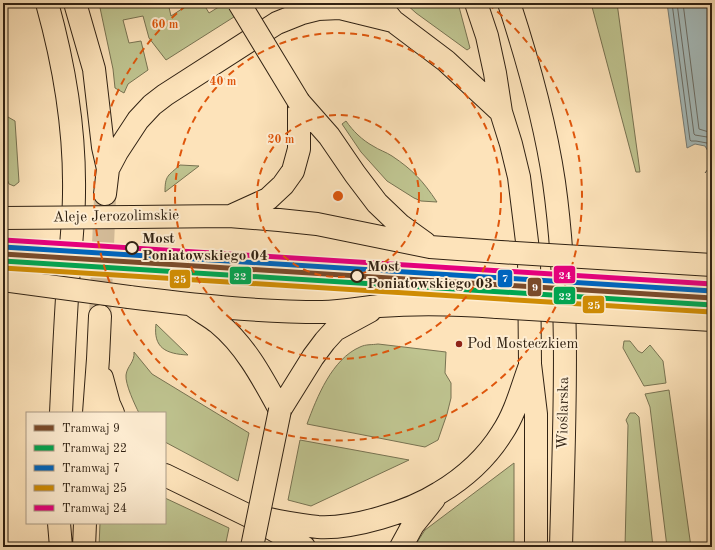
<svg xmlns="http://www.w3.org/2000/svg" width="715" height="550" font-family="'Old Standard TT',serif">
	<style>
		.green { fill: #bfc490; stroke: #787352 }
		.water { fill: #a5bbbb; stroke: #777e78 }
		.pier { fill: #fde3ba }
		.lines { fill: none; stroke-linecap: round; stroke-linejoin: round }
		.shore { stroke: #6b6e67; stroke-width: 1 }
		.ferry { stroke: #545045; stroke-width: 1; stroke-dasharray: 5 4; stroke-linecap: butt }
		.major-tunnel { stroke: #d4bc99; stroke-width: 22; stroke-dasharray: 22 11; stroke-linecap: butt }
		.major-casing { stroke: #312213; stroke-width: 24 }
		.major { stroke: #fde3ba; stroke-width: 22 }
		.major-bridge-casing { stroke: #312213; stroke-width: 24; stroke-linecap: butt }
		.major-bridge { stroke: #fde3ba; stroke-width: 22 }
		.tram-1-casing { stroke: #feedd2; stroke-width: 8 }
		.tram-2-casing { stroke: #feedd2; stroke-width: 8 }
		.tram-3-casing { stroke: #feedd2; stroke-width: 8 }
		.tram-4-casing { stroke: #feedd2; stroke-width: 8 }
		.tram-5-casing { stroke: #feedd2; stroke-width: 8 }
		.tram-1 { stroke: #7a4b2a; stroke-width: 5 }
		.tram-2 { stroke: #00a651; stroke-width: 5 }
		.tram-3 { stroke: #0065bd; stroke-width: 5 }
		.tram-4 { stroke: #cf8c04; stroke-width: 5 }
		.tram-5 { stroke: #e5007d; stroke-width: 5 }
		.ring { fill: none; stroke: #df560c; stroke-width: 2; stroke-dasharray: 7 5 }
		.stop-dot { fill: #feedd2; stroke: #312213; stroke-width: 2 }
		.poi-dot { fill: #8f2418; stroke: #feedd2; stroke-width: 1.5 }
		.labels { text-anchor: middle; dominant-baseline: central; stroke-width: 4; stroke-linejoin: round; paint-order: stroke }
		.street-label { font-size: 15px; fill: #312213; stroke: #feedd2 }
		.stop-label { font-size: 15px; font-weight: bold; fill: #312213; stroke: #feedd2; text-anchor: start }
		.poi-label { font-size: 15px; fill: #312213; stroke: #feedd2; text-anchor: start }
		.centre { fill: #df560c; stroke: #feedd2; stroke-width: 2 }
		.ring-label { font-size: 12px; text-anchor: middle; font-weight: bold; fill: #df560c; stroke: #feedd2; stroke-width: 4; stroke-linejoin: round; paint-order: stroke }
		.line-badge { stroke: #feedd2; stroke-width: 1.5 }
		.badge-label { font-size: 11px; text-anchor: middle; font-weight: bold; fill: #fff }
	</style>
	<rect width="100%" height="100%" fill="#fde3ba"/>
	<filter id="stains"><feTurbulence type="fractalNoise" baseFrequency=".005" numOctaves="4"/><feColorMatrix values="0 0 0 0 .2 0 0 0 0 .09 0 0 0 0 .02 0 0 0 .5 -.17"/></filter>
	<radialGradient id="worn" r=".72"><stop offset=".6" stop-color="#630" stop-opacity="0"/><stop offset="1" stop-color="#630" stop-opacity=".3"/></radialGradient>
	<path class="green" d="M99 3H168L171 16 191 3H203L209 13 225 3H256L166 60 149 38 143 16 123 20 129 43 141 41 148 70 128 84 124 93 115 88 113 69Z
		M405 3H458L470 48 467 50 416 13Z
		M591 3H617L640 172H636Z
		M8 117 15 121 19 182 14 186 9 184 3 169V120Z
		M346 121C353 131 362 140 373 146 379 150 386 152 392 156 413 170 423 181 437 202L421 201 414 198 387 181 361 152 342 124Z
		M180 165 199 166 165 192C165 175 168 176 180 165Z
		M156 324 188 355C166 354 153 348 156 324Z
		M624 341H630L638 351 642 353 650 345 663 361 666 383 644 386 623 348Z
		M378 344 446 352 445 373 451 383V398L447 414 438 440 425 447 307 424C317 397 332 359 360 347 366 344 372 345 378 344Z
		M134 352 152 374 249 433 238 481 165 442V413H139C135 405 125 384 126 375 127 366 135 362 134 352Z
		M669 390 691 547H667L650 407 645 394Z
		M630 413H635L639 417 653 547H625L628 425 626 420Z
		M300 440 409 460 311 506 288 500Z
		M514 463V547H414L425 530Z
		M165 498 229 528 225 547H99L100 523H165Z"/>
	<path class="water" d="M667 3H712V347L710 333 709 153 705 146 695 144 687 148Z"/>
	<path class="pier" d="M707 243H712V342H709L708 333Z"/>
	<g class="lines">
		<path class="shore" d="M672 3 690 140 691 141H696L707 143 712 151
			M677 3 694 134 695 135 707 137 712 141
			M683 3 699 129 712 133"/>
		<path class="ferry" d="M705 173 712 164"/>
		<path class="major-tunnel" d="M100 316 105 198"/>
		<g class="major-casing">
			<path id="major" d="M47 3C64 64 75 128 74 192 74 222 70 252 68 283 65 326 63 370 61 413
				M75 3 94 69 103 147 108 169
				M476 3 487 36 495 73 501 112 511 144 519 177 524 217 529 258 530 364 536 414V547
				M509 3C528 61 545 121 554 182 571 303 564 425 561 547
				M384 10 393 21 446 61 501 112
				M299 102 329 136 355 174 377 203 400 225 425 243
				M105 194 108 169 117 152 138 120 152 105 165 95 277 23 302 13 318 9 340 8 393 21
				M233 215 268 199 283 185 293 171 299 149V102
				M133 217 229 216 279 220 317 224 430 247 500 252
				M129 297C193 305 257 312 322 312 341 312 360 308 379 306 419 303 458 304 497 307
				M193 306C201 312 211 317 218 323 246 346 263 379 280 410L313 357 325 341 335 330 370 311
				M102 378 109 404 113 413
				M94 413 98 359 100 316
				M165 475 249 516 304 547
				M249 516C272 519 295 525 318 527 353 529 409 512 439 493 464 478 487 457 502 433 515 414 521 390 529 368
				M59 523 61 547
				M84 547 85 523
				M401 547 413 525 434 499"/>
		</g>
		<use href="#major" class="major"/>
		<g class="major-bridge-casing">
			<path id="major-bridge" d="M239 3 299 102
				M3 218 133 217
				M500 252 712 265
				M3 280 129 297
				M497 307 712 320
				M252 547 280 410"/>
		</g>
		<use href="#major-bridge" class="major-bridge"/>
		<g class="tram-1-casing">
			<path id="tram-1" d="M3 254 712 298"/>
		</g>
		<g class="tram-2-casing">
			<path id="tram-2" d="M3 261 712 305"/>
		</g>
		<g class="tram-3-casing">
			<path id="tram-3" d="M3 247 712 291"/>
		</g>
		<g class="tram-4-casing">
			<path id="tram-4" d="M3 268 711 312"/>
		</g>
		<g class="tram-5-casing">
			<path id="tram-5" d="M4 240 712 284"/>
		</g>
		<use href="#tram-1" class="tram-1"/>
		<use href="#tram-2" class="tram-2"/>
		<use href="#tram-3" class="tram-3"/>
		<use href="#tram-4" class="tram-4"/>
		<use href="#tram-5" class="tram-5"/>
	</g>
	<g class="ring">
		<circle cx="338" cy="196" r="81"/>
		<circle cx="338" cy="196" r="163"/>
		<path d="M488 4A244 244 0 1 1 188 4"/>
	</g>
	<g class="stop-dot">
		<circle cx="132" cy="248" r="6"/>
		<circle cx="357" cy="276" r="6"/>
	</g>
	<circle class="poi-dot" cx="459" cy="344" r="4"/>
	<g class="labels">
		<g class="street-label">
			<text transform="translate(116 217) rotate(-1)">Aleje Jerozolimskie</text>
			<text transform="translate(564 413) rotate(-89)">Wioślarska</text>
		</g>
		<g class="stop-label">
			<text x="142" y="239">Most<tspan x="142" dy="17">Poniatowskiego 04</tspan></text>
			<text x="367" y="267">Most<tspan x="367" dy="17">Poniatowskiego 03</tspan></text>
		</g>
		<g class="poi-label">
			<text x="467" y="344">Pod Mosteczkiem</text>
		</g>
	</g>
	<circle cx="338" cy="196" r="6" class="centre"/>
	<g class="ring-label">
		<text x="165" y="28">60 m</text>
		<text x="223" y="85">40 m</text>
		<text x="281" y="143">20 m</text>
	</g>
	<g class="line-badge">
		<rect x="553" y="265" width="23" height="19" rx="4" fill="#e5007d"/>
		<rect x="229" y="266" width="23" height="19" rx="4" fill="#00a651"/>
		<rect x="497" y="269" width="16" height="19" rx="4" fill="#0065bd"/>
		<rect x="169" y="269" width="22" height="20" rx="4" fill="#cf8c04"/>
		<rect x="527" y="277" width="15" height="20" rx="4" fill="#7a4b2a"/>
		<rect x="553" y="286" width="23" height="19" rx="4" fill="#00a651"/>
		<rect x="582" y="295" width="23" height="19" rx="4" fill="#cf8c04"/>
	</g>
	<g class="badge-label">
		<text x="565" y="279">24</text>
		<text x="240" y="280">22</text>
		<text x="505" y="282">7</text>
		<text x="180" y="283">25</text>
		<text x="535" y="291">9</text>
		<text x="565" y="300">22</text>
		<text x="594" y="309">25</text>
	</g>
	<rect width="715" height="550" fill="none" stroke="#fde3ba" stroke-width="16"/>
	<rect x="4" y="4" width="707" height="542" fill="none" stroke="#312213" stroke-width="2"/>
	<rect x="8" y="8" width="699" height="534" fill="none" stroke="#312213"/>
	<rect x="26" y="412" width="140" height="112" fill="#feedd2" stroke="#ac9c86"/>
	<rect x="34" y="425" width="20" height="6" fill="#7a4b2a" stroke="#ac9c86"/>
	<text x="62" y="432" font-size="12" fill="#312213">Tramwaj 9</text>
	<rect x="34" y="445" width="20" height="6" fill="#00a651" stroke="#ac9c86"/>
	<text x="62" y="452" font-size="12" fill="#312213">Tramwaj 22</text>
	<rect x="34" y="465" width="20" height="6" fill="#0065bd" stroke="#ac9c86"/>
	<text x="62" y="472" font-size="12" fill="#312213">Tramwaj 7</text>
	<rect x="34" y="485" width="20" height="6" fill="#cf8c04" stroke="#ac9c86"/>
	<text x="62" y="492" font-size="12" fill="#312213">Tramwaj 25</text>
	<rect x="34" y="505" width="20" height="6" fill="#e5007d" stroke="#ac9c86"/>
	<text x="62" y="512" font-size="12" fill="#312213">Tramwaj 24</text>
	<rect width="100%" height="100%" filter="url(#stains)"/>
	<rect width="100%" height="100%" fill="url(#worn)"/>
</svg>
